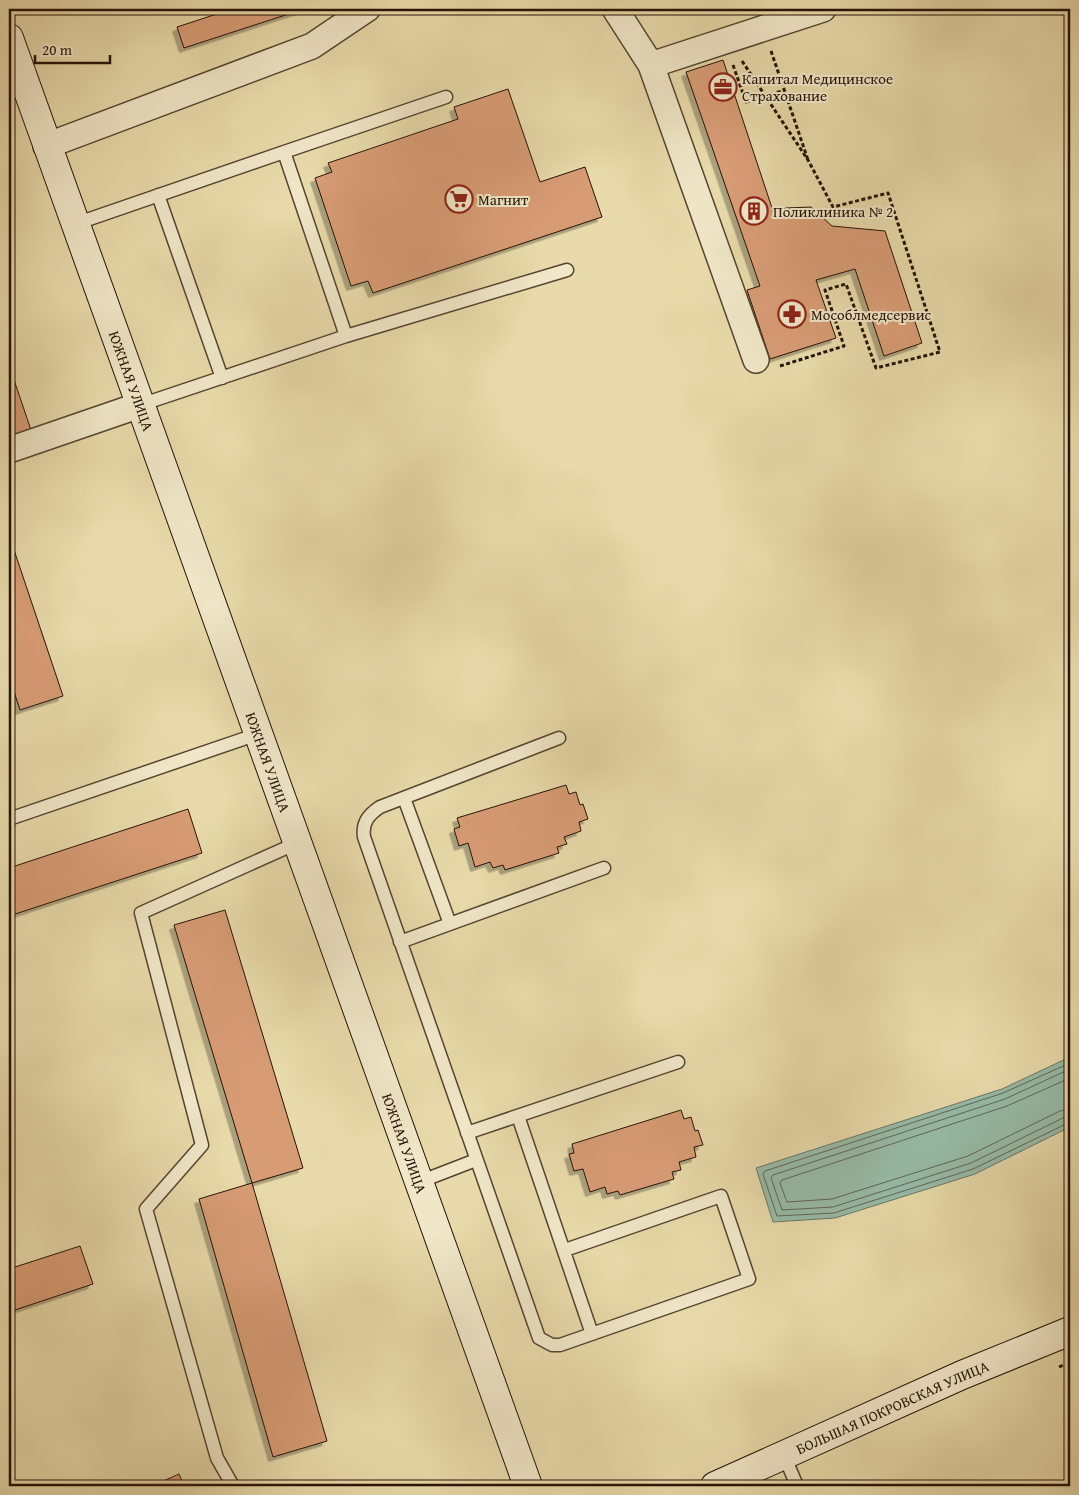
<svg xmlns="http://www.w3.org/2000/svg" width="1079" height="1495" font-family="'Gentium Book Plus',serif">
	<style>
		.water { fill: #97bba8; stroke: #6a7768 }
		.lines { fill: none; stroke-linecap: round; stroke-linejoin: round }
		.shore { stroke: #5e6658; stroke-width: 1 }
		.building { fill: #d89c75; stroke: #261207; filter: url(#shadow) }
		.lane-casing { stroke: #564430; stroke-width: 15 }
		.street-casing { stroke: #564430; stroke-width: 28 }
		.secondary-casing { stroke: #261207; stroke-width: 30 }
		.path { stroke: #261207; stroke-width: 3; stroke-dasharray: 4 2.5; stroke-linecap: butt }
		.lane { stroke: #f0e7c8; stroke-width: 12 }
		.street { stroke: #f0e7c8; stroke-width: 25 }
		.secondary { stroke: #f0e7c8; stroke-width: 28 }
		.labels { text-anchor: middle; dominant-baseline: central; stroke-width: 4; stroke-linejoin: round; paint-order: stroke }
		.poi-label { font-size: 15px; fill: #261207; stroke: #f0e7c8; text-anchor: start }
		.street-label { font-size: 15px; fill: #261207; stroke: #f0e7c8 }
	</style>
	<defs>
		<filter id="shadow"><feDropShadow dx="-4.5" dy="4.5" stdDeviation="0" flood-color="#0004"/></filter>
	</defs>
	<rect width="100%" height="100%" fill="#e8daaa"/>
	<filter id="stains"><feTurbulence type="fractalNoise" baseFrequency=".004" numOctaves="4"/><feColorMatrix values="0 0 0 0 .2 0 0 0 0 .09 0 0 0 0 .02 0 0 0 .5 -.17"/></filter>
	<radialGradient id="worn" r=".72"><stop offset=".6" stop-color="#630" stop-opacity="0"/><stop offset="1" stop-color="#630" stop-opacity=".3"/></radialGradient>
	<path class="water" d="M1070 1057V1127L975 1174 835 1218 773 1222 756 1168 1002 1089Z"/>
	<g class="lines">
		<path class="shore" d="M1070 1063 1003 1093 765 1171 763 1174 777 1216 834 1213 973 1169 1066 1124 1070 1123
			M1070 1069 1005 1099 773 1175 771 1178 782 1210 833 1207 971 1163 1063 1118 1070 1117
			M1070 1078 1007 1106 782 1180 780 1183 787 1202 832 1199 968 1156 1060 1111 1070 1109"/>
	</g>
	<path class="building" d="M232 9H304L184 48 177 27Z
		M723 60 774 214 786 208 811 207 832 226 885 231 922 343 884 356 855 269 816 280 836 338 770 359 747 290 760 286 686 72Z
		M508 89 540 182 585 167 602 217 373 293 368 281 351 286 315 178 332 172 328 163 458 119 454 107Z
		M9 365 33 436 9 444Z
		M9 535 63 696 20 710 9 676Z
		M566 785 569 794 576 792 580 805 583 804 588 819 579 822 581 831 564 837 567 844 557 847 559 853 505 870 503 865 493 868 490 862 475 867 468 843 459 846 454 829 460 827 457 818Z
		M188 809 202 853 9 916V868Z
		M225 910 303 1168 252 1183 174 925Z
		M681 1110 684 1119 691 1117 695 1131 698 1130 703 1145 694 1147 696 1157 679 1162 681 1170 672 1172 674 1179 620 1195 618 1191 607 1194 605 1187 590 1192 583 1169 574 1171 569 1154 574 1153 572 1144Z
		M252 1183 327 1441 273 1457 199 1199Z
		M80 1246 93 1284 9 1312V1269Z
		M179 1474 184 1486H152Z"/>
	<g class="lines">
		<g class="lane-casing">
			<path id="lane" d="M284 152 446 97
				M158 195 222 378
				M75 224 284 152 346 336 140 405
				M346 336 567 270
				M559 738 380 807C368 815 362 823 364 837L539 1338 552 1345H560L749 1279 721 1196 565 1250
				M404 798 450 924
				M9 819 258 734
				M400 942 604 868
				M518 1116 592 1334
				M467 1133 678 1062
				M419 1182 476 1160
				M784 1455 797 1486
				M233 1486 217 1458 146 1209 202 1145 141 913 297 843"/>
		</g>
		<g class="street-casing">
			<path id="street" d="M615 9 651 65 823 9
				M651 65 756 360
				M46 146 312 46 367 9
				M9 450 140 405"/>
		</g>
		<g class="secondary-casing">
			<g id="secondary">
				<path id="s1" d="M9 38 528 1486"/>
				<path id="s2" d="M715 1486 962 1375 1070 1331"/>
			</g>
		</g>
		<path class="path" d="M771 51 808 160
			M742 61 808 160 833 207 888 193 940 352 876 368 846 284 825 290 844 346 780 366
			M733 65 746 102 785 90
			M1059 1367 1070 1362"/>
		<use href="#lane" class="lane"/>
		<use href="#street" class="street"/>
		<use href="#secondary" class="secondary"/>
	</g>
	<defs>
		<g id="office-ring" transform="scale(1.4375)"><circle r="9.5" fill="#f0e7c8" stroke="#8f2418" stroke-width="1.5"/><path d="M-6-3h4V-5.5h4V-3h4V5H-6ZM-1-4.5V-3h2v-1.5ZM-6 0V1H6V0Z" fill="#8f2418"/></g>
		<g id="supermarket-ring" transform="scale(1.4375)"><circle r="9.5" fill="#f0e7c8" stroke="#8f2418" stroke-width="1.5"/><path d="M-6-5.5h2.5l.6 2H6L4.5 2H-2.5L-4.4-4H-6ZM-1.5 3.2a1.3 1.3 0 1 0 .1 0ZM3 3.2a1.3 1.3 0 1 0 .1 0Z" fill="#8f2418"/></g>
		<g id="building-ring" transform="scale(1.4375)"><circle r="9.5" fill="#f0e7c8" stroke="#8f2418" stroke-width="1.5"/><path d="M-4-6H4V6H1V3H-1V6H-4ZM-2.5-4.3h1.7v1.8h-1.7ZM.8-4.3h1.7v1.8H.8ZM-2.5-1h1.7V.8h-1.7ZM.8-1h1.7V.8H.8Z" fill="#8f2418"/></g>
		<g id="pharmacy-ring" transform="scale(1.4375)"><circle r="9.5" fill="#f0e7c8" stroke="#8f2418" stroke-width="1.5"/><path d="M-2-6h4v4h4v4h-4v4h-4v-4h-4v-4h4Z" fill="#8f2418"/></g>
	</defs>
	<g fill-rule="evenodd">
		<use href="#office-ring" x="723" y="87"/>
		<use href="#supermarket-ring" x="459" y="199"/>
		<use href="#building-ring" x="754" y="211"/>
		<use href="#pharmacy-ring" x="792" y="314"/>
	</g>
	<g class="labels">
		<g class="poi-label">
			<text x="742" y="78">Капитал Медицинское<tspan x="742" dy="17">Страхование</tspan></text>
			<text x="478" y="199">Магнит</text>
			<text x="773" y="211">Поликлиника № 2</text>
			<text x="811" y="314">Мособлмедсервис</text>
		</g>
		<g class="street-label">
			<text stroke="none"><textPath href="#s1" startOffset="364">ЮЖНАЯ УЛИЦА</textPath></text>
			<text stroke="none"><textPath href="#s1" startOffset="769">ЮЖНАЯ УЛИЦА</textPath></text>
			<text stroke="none"><textPath href="#s1" startOffset="1174">ЮЖНАЯ УЛИЦА</textPath></text>
			<text stroke="none"><textPath href="#s2" startOffset="194">БОЛЬШАЯ ПОКРОВСКАЯ УЛИЦА</textPath></text>
		</g>
	</g>
	<rect width="1079" height="1495" fill="none" stroke="#e8daaa" stroke-width="30"/>
	<rect x="10" y="10" width="1059" height="1475" fill="none" stroke="#261207" stroke-width="2.5"/>
	<rect x="15" y="15" width="1049" height="1465" fill="none" stroke="#261207"/>
	<path d="M35 55v8h75v-8" fill="none" stroke="#261207" stroke-width="2.5"/>
	<text x="42" y="55" font-size="15" fill="#261207" stroke="#f0e7c8" stroke-width="4" paint-order="stroke">20 m</text>
	<rect width="100%" height="100%" filter="url(#stains)"/>
	<rect width="100%" height="100%" fill="url(#worn)"/>
</svg>
